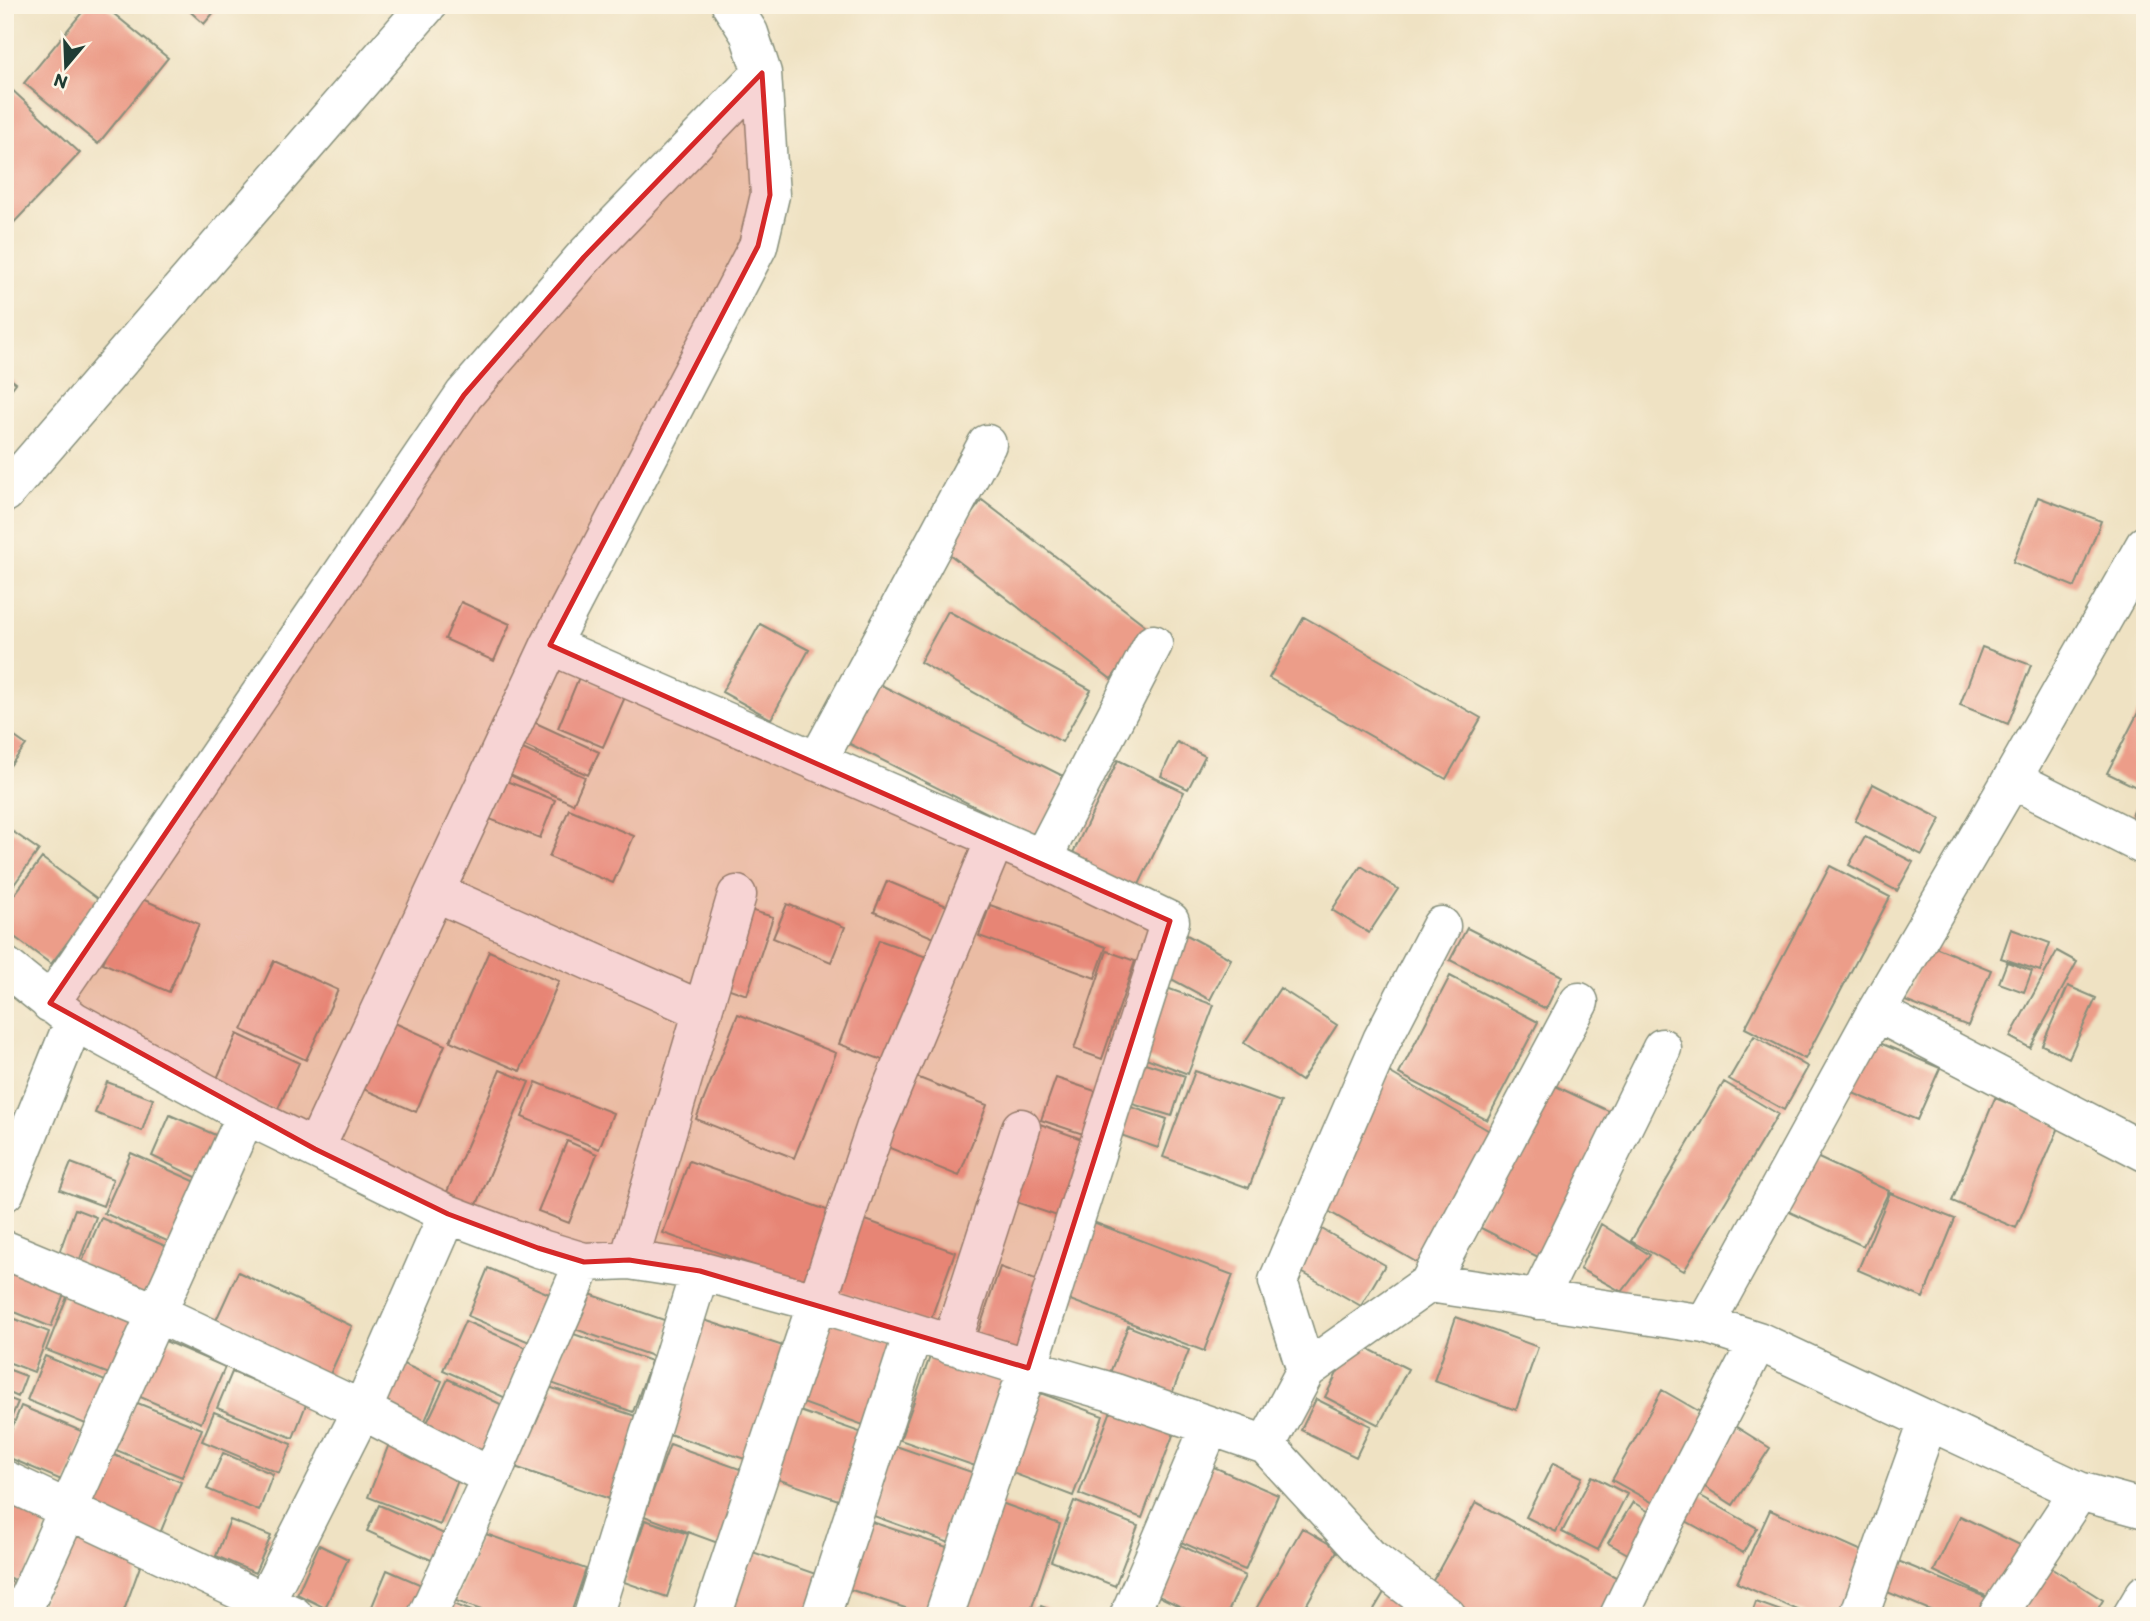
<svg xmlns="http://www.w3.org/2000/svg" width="2150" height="1621" font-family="Itim,sans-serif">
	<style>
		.building { fill: #ec9d89 }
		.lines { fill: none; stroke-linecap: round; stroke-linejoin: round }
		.minor-casing { stroke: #87907c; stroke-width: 41 }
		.minor { stroke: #fff; stroke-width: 38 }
		.marked { fill: #d62828; fill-opacity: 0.2; stroke: #d62828; stroke-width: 5; stroke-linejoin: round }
	</style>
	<rect width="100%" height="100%" fill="#fcf5e5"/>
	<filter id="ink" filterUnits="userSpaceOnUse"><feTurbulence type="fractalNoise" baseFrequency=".0143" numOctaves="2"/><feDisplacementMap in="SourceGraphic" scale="14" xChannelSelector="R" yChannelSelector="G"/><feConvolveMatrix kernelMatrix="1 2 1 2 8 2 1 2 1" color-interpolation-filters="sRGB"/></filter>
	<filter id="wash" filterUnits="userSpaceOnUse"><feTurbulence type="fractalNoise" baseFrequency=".00686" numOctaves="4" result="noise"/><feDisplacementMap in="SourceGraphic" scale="28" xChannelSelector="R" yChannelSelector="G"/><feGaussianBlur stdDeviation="1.57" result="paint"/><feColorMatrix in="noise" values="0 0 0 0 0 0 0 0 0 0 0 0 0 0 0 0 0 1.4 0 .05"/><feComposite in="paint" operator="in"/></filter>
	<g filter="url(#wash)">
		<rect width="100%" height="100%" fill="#efe2c3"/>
		<g id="blocks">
			<path class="building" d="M88 5H103L168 58 98 144 24 83Z
				M183 5H220L204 24Z
				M9 87 80 153 5 232V91Z
				M5 375 16 383 5 397Z
				M2038 497 2101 521 2075 587 2013 562Z
				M982 500 1150 629 1111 679 944 550Z
				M461 602 510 624 494 661 445 639Z
				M948 611 1091 690 1062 742 920 662Z
				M1304 617 1481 718 1446 779 1269 678Z
				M760 624 809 650 771 719 722 692Z
				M1982 647 2031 665 2008 724 1960 705Z
				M579 677 625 697 603 747 558 728Z
				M873 681 1069 779 1039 839 844 741Z
				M2145 699V780L2140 789 2107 773Z
				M525 718 599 752 588 775 514 741Z
				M5 730 26 745 5 772Z
				M1177 742 1205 756 1188 789 1161 776Z
				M514 745 585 777 573 804 501 771Z
				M1118 760 1184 792 1132 899 1066 867Z
				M501 779 555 800 540 838 487 818Z
				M1873 784 1941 819 1922 855 1855 821Z
				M2145 790V821L2132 815Z
				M569 809 634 836 613 883 549 857Z
				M5 826 39 850 5 897Z
				M1865 837 1913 862 1897 891 1849 865Z
				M42 858 99 900 51 964 5 930V907Z
				M1361 866 1398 889 1369 933 1332 910Z
				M1830 866 1890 897 1805 1059 1745 1028Z
				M887 881 947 906 934 938 874 912Z
				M133 895 199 924 169 992 103 963Z
				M787 904 845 927 831 962 773 938Z
				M990 905 1106 947 1095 978 979 936Z
				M750 910 773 917 747 995 724 987Z
				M1467 928 1562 976 1546 1009 1450 960Z
				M2011 929 2050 943 2040 971 2001 958Z
				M1185 934 1231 959 1210 1000 1164 975Z
				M879 940 938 961 899 1066 839 1044Z
				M1928 944 1991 970 1968 1026 1905 1001Z
				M489 951 559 981 520 1071 450 1041Z
				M1107 951 1135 961 1102 1059 1074 1049Z
				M2057 951 2077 962 2030 1048 2010 1037Z
				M274 961 338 990 306 1060 242 1030Z
				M2007 962 2032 971 2024 992 1999 983Z
				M1450 976 1538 1022 1487 1120 1399 1074Z
				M2068 986 2096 998 2069 1058 2042 1045Z
				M1164 987 1214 1005 1188 1074 1138 1055Z
				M1280 988 1337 1025 1301 1081 1244 1043Z
				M738 1014 836 1053 794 1158 696 1119Z
				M381 1017 445 1045 416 1112 352 1084Z
				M237 1034 299 1063 277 1111 215 1083Z
				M1754 1036 1808 1067 1784 1110 1729 1079Z
				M1870 1039 1940 1068 1917 1120 1848 1091Z
				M1139 1061 1185 1076 1172 1116 1126 1102Z
				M500 1070 529 1082 473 1214 443 1201Z
				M1195 1071 1281 1102 1249 1188 1163 1157Z
				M904 1072 987 1105 959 1176 875 1142Z
				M1389 1072 1498 1136 1423 1266 1323 1208Z
				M1056 1078 1107 1095 1092 1137 1041 1120Z
				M1545 1081 1615 1114 1544 1260 1475 1225Z
				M107 1082 153 1099 142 1131 95 1113Z
				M536 1082 613 1113 599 1149 522 1117Z
				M1724 1082 1778 1114 1684 1271 1631 1241Z
				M1995 1098 2060 1125 2016 1228 1952 1201Z
				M1125 1105 1167 1119 1158 1148 1115 1133Z
				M170 1115 220 1137 200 1179 152 1156Z
				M1040 1124 1090 1142 1063 1218 1013 1201Z
				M567 1141 597 1154 569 1223 538 1211Z
				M131 1153 203 1185 176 1245 104 1213Z
				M1810 1154 1889 1191 1863 1246 1783 1209Z
				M689 1161 838 1214 812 1286 663 1233Z
				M71 1163 113 1179 103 1206 60 1190Z
				M1890 1193 1955 1219 1923 1298 1858 1270Z
				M75 1209 96 1217 78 1264 58 1256Z
				M101 1218 170 1248 147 1301 78 1271Z
				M860 1218 955 1252 929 1324 834 1289Z
				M1085 1219 1233 1275 1204 1351 1057 1295Z
				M1601 1224 1650 1255 1622 1292 1580 1269Z
				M1320 1228 1385 1265 1361 1306 1296 1269Z
				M5 1261 67 1286 51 1327 5 1308Z
				M1000 1267 1049 1285 1022 1360 976 1339Z
				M488 1268 554 1296 534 1344 468 1316Z
				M238 1272 352 1326 326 1383 212 1329Z
				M69 1292 142 1319 120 1378 46 1350Z
				M584 1292 670 1322 658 1358 572 1328Z
				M5 1315 49 1332 34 1372 5 1361Z
				M1456 1317 1538 1347 1516 1410 1434 1381Z
				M698 1318 798 1351 760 1464 660 1431Z
				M830 1319 907 1347 877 1430 800 1402Z
				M465 1321 529 1349 508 1399 443 1370Z
				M1128 1326 1189 1350 1166 1409 1105 1386Z
				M568 1332 651 1361 633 1412 551 1383Z
				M156 1337 225 1367 201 1423 131 1393Z
				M1353 1341 1408 1369 1379 1425 1325 1397Z
				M931 1354 1011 1383 981 1468 900 1440Z
				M45 1356 110 1383 93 1427 27 1400Z
				M401 1363 442 1381 422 1428 382 1409Z
				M5 1368 26 1376 18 1397 5 1391Z
				M232 1372 307 1402 293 1438 217 1408Z
				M448 1379 513 1410 488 1463 422 1433Z
				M540 1384 644 1419 616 1501 512 1466Z
				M1032 1390 1103 1416 1073 1496 1002 1469Z
				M1662 1390 1716 1421 1666 1510 1612 1480Z
				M1117 1395 1179 1419 1142 1518 1079 1494Z
				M5 1397 18 1402 5 1433Z
				M1316 1399 1371 1426 1356 1457 1301 1430Z
				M135 1402 202 1429 182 1477 116 1450Z
				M21 1406 86 1433 66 1482 5 1456V1445Z
				M794 1409 874 1437 850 1504 771 1477Z
				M214 1412 292 1444 279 1473 202 1441Z
				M1727 1421 1770 1448 1733 1505 1691 1478Z
				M391 1439 463 1468 440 1525 368 1497Z
				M670 1444 751 1473 726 1546 644 1516Z
				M893 1445 983 1476 958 1546 868 1514Z
				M109 1453 181 1482 159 1536 87 1506Z
				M223 1453 273 1474 259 1511 207 1489Z
				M1553 1463 1582 1477 1556 1532 1526 1517Z
				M1207 1464 1278 1495 1245 1570 1174 1539Z
				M1592 1476 1627 1494 1598 1550 1562 1532Z
				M1692 1491 1757 1528 1743 1553 1677 1516Z
				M5 1495 50 1512 22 1583 5 1576Z
				M993 1500 1060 1524 1029 1616H953Z
				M1074 1501 1138 1526 1115 1586 1051 1561Z
				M1476 1502 1627 1583 1609 1616H1459L1424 1597Z
				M1633 1502 1659 1518 1635 1558 1608 1543Z
				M379 1505 451 1537 440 1564 367 1531Z
				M1770 1510 1871 1555 1844 1616H1811L1737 1583Z
				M1960 1516 2022 1546 1996 1601 1934 1571Z
				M857 1517 956 1550 929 1616 834 1584Z
				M230 1520 271 1536 255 1573 216 1556Z
				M645 1520 688 1534 667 1597 624 1582Z
				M1302 1528 1338 1549 1300 1616H1252Z
				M68 1530 143 1558 122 1616H37Z
				M480 1532 586 1569 570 1616H498L456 1601Z
				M1172 1541 1245 1576 1226 1616H1200L1148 1591Z
				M319 1545 348 1559 325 1608 297 1594Z
				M744 1549 830 1579 816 1616H749L724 1607Z
				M1898 1561 1990 1599 1983 1616H1944L1885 1591Z
				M2041 1561 2103 1600 2094 1616H2007Z
				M387 1570 424 1586 411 1616H368Z
				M5 1580 17 1584 5 1614Z
				M1389 1584 1442 1616H1370Z
				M1756 1602 1792 1615V1616H1751Z
				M450 1603 483 1615V1616H445Z
				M1041 1606 1066 1616H1037Z"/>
		</g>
	</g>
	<g filter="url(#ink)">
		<use href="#blocks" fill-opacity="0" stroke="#87907c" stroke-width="2"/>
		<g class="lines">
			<g class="minor-casing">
				<path id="minor" d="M5 493 427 5
					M550 645 1042 859 1170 921 1028 1368 944 1616
					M817 762 987 444
					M2012 779 2145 846
					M1042 859 1153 644
					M435 892 703 1011
					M5 966 74 1021 246 1115 448 1214 538 1248 584 1262 629 1260 700 1271 819 1303 1028 1368 1115 1393 1266 1445 1369 1557 1447 1616
					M50 1003 464 395 584 257 762 73
					M1876 1012 2145 1152
					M315 1149 550 645 758 246 770 195 762 73 749 33 731 5
					M5 1192 74 1021
					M5 1250 157 1313 362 1410 491 1477
					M629 1260 737 895
					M1429 1283 1705 1324 1758 1341 2079 1491 2145 1509
					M1538 1300 1662 1048
					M1705 1324 1876 1012 2012 779 2145 545
					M951 1345 1021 1128
					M1306 1370 1278 1281 1382 1040 1441 926
					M1266 1445 1306 1370 1429 1283 1579 1002
					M5 1480 294 1616
					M20 1616 246 1115
					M258 1616 362 1410 448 1214
					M427 1616 491 1477 584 1262
					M593 1616 700 1271
					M712 1616 876 1126 995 840
					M821 1616 913 1333
					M1129 1616 1210 1426
					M1619 1616 1665 1521 1758 1341
					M1859 1616 1928 1422
					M1997 1616 2079 1491
					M2132 1616 2145 1594"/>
			</g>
			<use href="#minor" class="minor"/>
		</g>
	</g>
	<path class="marked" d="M762 73 770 195 758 246 550 645 1170 921 1028 1368 700 1271 629 1260 584 1262 538 1248 448 1214 315 1149 50 1003 464 395 584 257Z"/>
	<rect width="2150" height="1621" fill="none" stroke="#fcf5e5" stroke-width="28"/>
	<g transform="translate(66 66) rotate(199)" stroke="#fcf5e5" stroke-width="5" paint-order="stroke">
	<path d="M0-5L12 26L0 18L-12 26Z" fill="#1f3d34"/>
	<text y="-10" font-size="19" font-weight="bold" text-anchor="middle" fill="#1f3d34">N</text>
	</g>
</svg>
